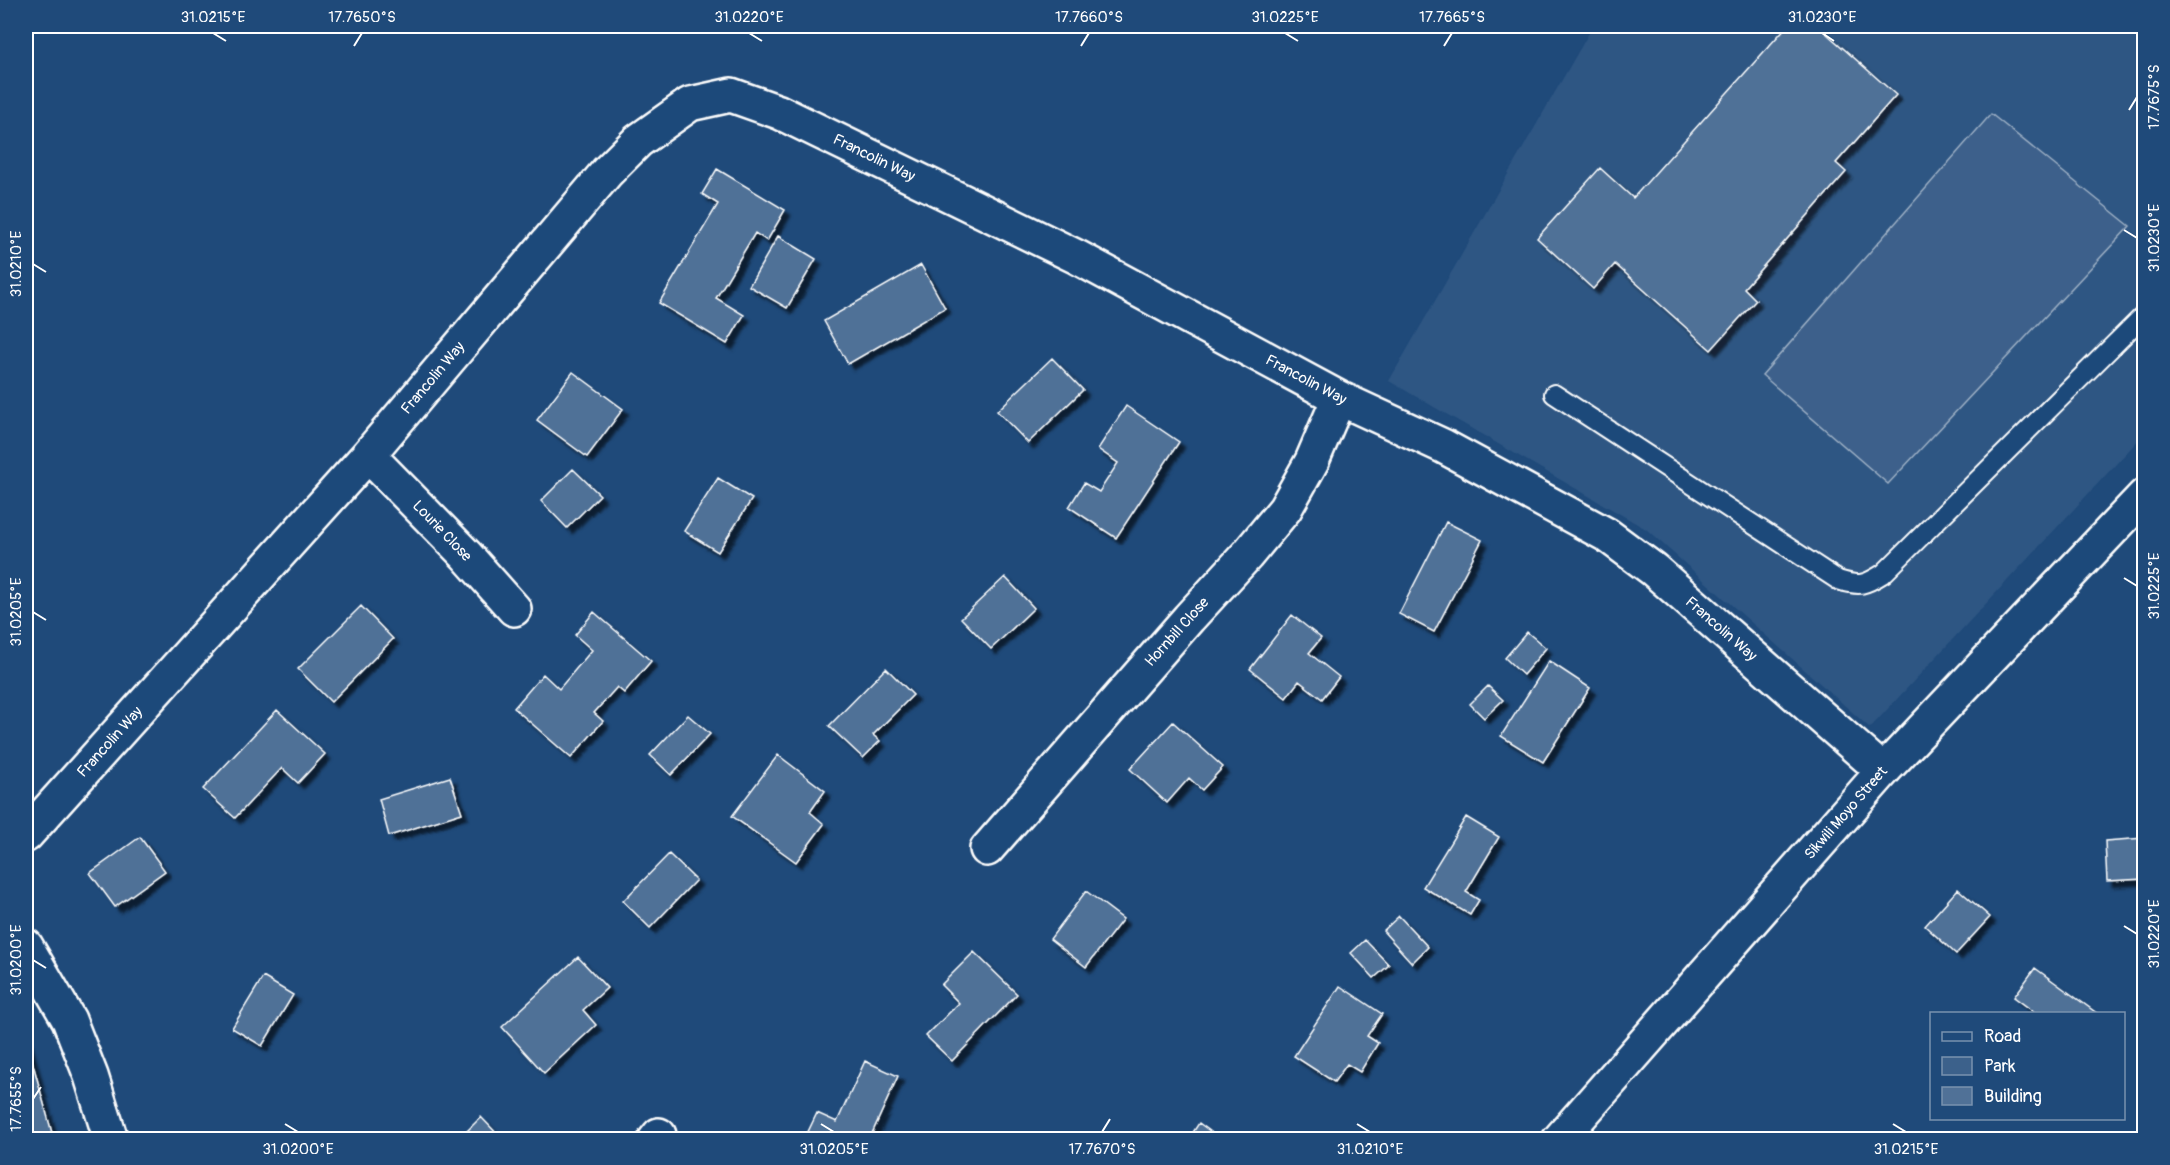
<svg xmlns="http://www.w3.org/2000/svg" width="2170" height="1165" font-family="Pangolin,sans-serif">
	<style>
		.built { fill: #2e5683 }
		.green { fill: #3c618b; stroke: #9eb0c5; stroke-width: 1.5 }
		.building { fill: #507197; stroke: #fff; stroke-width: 1.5; filter: url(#shadow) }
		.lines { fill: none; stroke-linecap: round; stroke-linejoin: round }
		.lane-casing { stroke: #fff; stroke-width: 22 }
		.street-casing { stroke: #fff; stroke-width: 38 }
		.secondary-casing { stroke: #fff; stroke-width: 38 }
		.lane { stroke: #1f4a7a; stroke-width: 18 }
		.street { stroke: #1f4a7a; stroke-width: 33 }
		.secondary { stroke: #1f4a7a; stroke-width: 33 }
		.ticks { fill: none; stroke: #fff; stroke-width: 2 }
		.labels { text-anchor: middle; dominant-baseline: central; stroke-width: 4.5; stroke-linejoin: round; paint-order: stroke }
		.street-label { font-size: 15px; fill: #fff; stroke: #1f4a7a }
		.neatline { fill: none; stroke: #fff; stroke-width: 2 }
		.ticks-label { font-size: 15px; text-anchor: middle; fill: #fff }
	</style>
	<defs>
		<filter id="shadow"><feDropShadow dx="5.5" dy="5.5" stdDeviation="1.5" flood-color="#0009"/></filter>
	</defs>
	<rect width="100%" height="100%" fill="#1f4a7a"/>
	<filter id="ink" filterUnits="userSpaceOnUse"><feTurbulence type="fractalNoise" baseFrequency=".0167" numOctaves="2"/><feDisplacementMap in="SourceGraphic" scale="12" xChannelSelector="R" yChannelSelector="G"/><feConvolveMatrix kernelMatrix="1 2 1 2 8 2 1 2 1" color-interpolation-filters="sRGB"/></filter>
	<g filter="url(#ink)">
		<path class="built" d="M1593 26H2144V434L1870 728 1646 529 1389 381Z"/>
		<path class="green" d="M1991 114 2130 226 1888 484 1762 375Z"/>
		<path class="building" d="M1787 26H1818L1896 95 1836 163 1846 172 1744 288 1756 300 1711 350 1615 264 1593 289 1537 238 1600 168 1633 198Z
			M717 169 785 210 767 241 755 233 716 298 744 315 727 344 659 303 718 204 702 194Z
			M778 236 816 259 787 308 749 286Z
			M921 265 945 308 848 364 824 321Z
			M1052 358 1083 390 1028 443 997 411Z
			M573 372 623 409 587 457 537 420Z
			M1126 406 1179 442 1116 538 1069 507 1084 483 1099 492 1118 463 1098 449Z
			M573 469 600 495 567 528 541 501Z
			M718 478 752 499 718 552 684 531Z
			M1446 522 1482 540 1434 632 1399 614Z
			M1005 577 1034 608 991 649 961 618Z
			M361 606 393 639 331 702 298 669Z
			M594 612 651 661 624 693 617 687 594 713 603 721 571 758 514 708 543 674 559 689 592 650 575 635Z
			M1292 615 1321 638 1309 653 1339 677 1322 699 1299 681 1286 698 1250 669Z
			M1527 632 1546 648 1523 675 1505 658Z
			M1549 661 1590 688 1543 762 1501 736Z
			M886 668 913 695 873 735 880 741 863 758 829 726Z
			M1488 686 1503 700 1484 718 1470 704Z
			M277 710 325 754 298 783 282 768 235 818 203 789Z
			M688 715 710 734 671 775 650 755Z
			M1173 722 1223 767 1202 790 1189 778 1167 803 1130 769Z
			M778 755 825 791 810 812 824 824 796 862 732 816Z
			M450 777 462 813 389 836 379 799Z
			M1466 817 1499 837 1466 892 1479 900 1470 915 1423 887Z
			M140 837 165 871 115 907 90 873Z
			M2144 838V879L2107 881 2105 841Z
			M669 854 696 880 650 928 623 901Z
			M1958 889 1990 917 1956 954 1925 926Z
			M1086 891 1123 919 1086 967 1050 939Z
			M1399 916 1428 947 1412 963 1383 931Z
			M1365 940 1389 965 1374 978 1351 953Z
			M974 952 1017 994 952 1061 926 1036 959 1003 941 985Z
			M578 957 607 988 583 1010 596 1025 544 1073 502 1027Z
			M2035 968 2098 1014H2037L2014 997Z
			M263 977 293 995 262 1046 232 1028Z
			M1340 986 1382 1014 1367 1036 1378 1043 1360 1072 1347 1064 1334 1082 1294 1056Z
			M26 1039 54 1140H26Z
			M865 1061 898 1076 869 1140H804L817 1113 837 1122Z
			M481 1117 503 1140H458Z
			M1199 1123 1222 1140H1188Z"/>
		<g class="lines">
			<g class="lane-casing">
				<path id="lane" d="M1554 394 1838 580C1860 587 1865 585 1884 573L2144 315"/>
			</g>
			<g class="street-casing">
				<path id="street" d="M368 455 466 555 514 609
					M26 835 368 455 607 172 638 141 690 104 731 95 779 112 1077 257 1339 398 1443 446 1607 535 1654 570 1883 771
					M987 849 1189 618 1247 555 1285 509 1312 461 1339 398
					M26 946 69 1020 91 1076 111 1140
					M655 1140 659 1135"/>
			</g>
			<g class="secondary-casing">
				<path id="secondary" d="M1559 1140 1883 771 2144 496"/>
			</g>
			<use href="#lane" class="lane"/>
			<use href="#street" class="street"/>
			<use href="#secondary" class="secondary"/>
		</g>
	</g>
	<path class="ticks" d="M213 33 226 41M749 33 762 41M1285 33 1298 41M1822 33 1834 41M354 46 362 33M1081 46 1089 33M1444 46 1452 33M2129 110 2137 97M2124 230 2137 238M33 264 46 272M2124 578 2137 586M33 612 46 620M2124 926 2137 934M33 960 46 968M33 1099 41 1087M285 1124 298 1132M821 1124 834 1132M1357 1124 1370 1132M1893 1124 1906 1132M1102 1132 1110 1119"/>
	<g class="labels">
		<g class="street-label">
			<text transform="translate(874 158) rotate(26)">Francolin Way</text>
			<text transform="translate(433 378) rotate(-50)">Francolin Way</text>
			<text transform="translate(1306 380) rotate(28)">Francolin Way</text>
			<text transform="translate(442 531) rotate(46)">Lourie Close</text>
			<text transform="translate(1721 629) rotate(41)">Francolin Way</text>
			<text transform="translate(1177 632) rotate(-48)">Hornbill Close</text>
			<text transform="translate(110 742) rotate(-48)">Francolin Way</text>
			<text transform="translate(1846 813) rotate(-49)">Sikwili Moyo Street</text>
		</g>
	</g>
	<rect width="2170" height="1165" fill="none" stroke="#1f4a7a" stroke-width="66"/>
	<rect x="1930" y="1012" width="195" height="108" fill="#1f4a7a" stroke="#7992af" stroke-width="1.5"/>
	<rect x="1942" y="1032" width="30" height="9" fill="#1f4a7a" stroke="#7992af" stroke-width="1.5"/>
	<text x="1984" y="1042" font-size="18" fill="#ffffff">Road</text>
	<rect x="1942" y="1057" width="30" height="18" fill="#3c618b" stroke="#7992af" stroke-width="1.5"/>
	<text x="1984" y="1072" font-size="18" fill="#ffffff">Park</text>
	<rect x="1942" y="1087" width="30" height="18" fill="#507197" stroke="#7992af" stroke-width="1.5"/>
	<text x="1984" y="1102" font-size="18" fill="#ffffff">Building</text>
	<rect x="33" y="33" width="2104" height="1099" class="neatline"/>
	<g class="ticks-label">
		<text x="213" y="22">31.0215°E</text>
		<text x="362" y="22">17.7650°S</text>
		<text x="749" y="22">31.0220°E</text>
		<text x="1089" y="22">17.7660°S</text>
		<text x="1285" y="22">31.0225°E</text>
		<text x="1452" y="22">17.7665°S</text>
		<text x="1822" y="22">31.0230°E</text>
		<text transform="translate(2154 97) rotate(-90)" y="5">17.7675°S</text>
		<text transform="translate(2154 238) rotate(-90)" y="5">31.0230°E</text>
		<text transform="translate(16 264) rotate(-90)" y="5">31.0210°E</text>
		<text transform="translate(2154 586) rotate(-90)" y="5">31.0225°E</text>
		<text transform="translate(16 612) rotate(-90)" y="5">31.0205°E</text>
		<text transform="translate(2154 934) rotate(-90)" y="5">31.0220°E</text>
		<text transform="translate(16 960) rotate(-90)" y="5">31.0200°E</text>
		<text transform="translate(16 1099) rotate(-90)" y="5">17.7655°S</text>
		<text x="298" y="1154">31.0200°E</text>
		<text x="834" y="1154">31.0205°E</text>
		<text x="1102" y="1154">17.7670°S</text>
		<text x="1370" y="1154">31.0210°E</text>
		<text x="1906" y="1154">31.0215°E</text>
	</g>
</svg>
